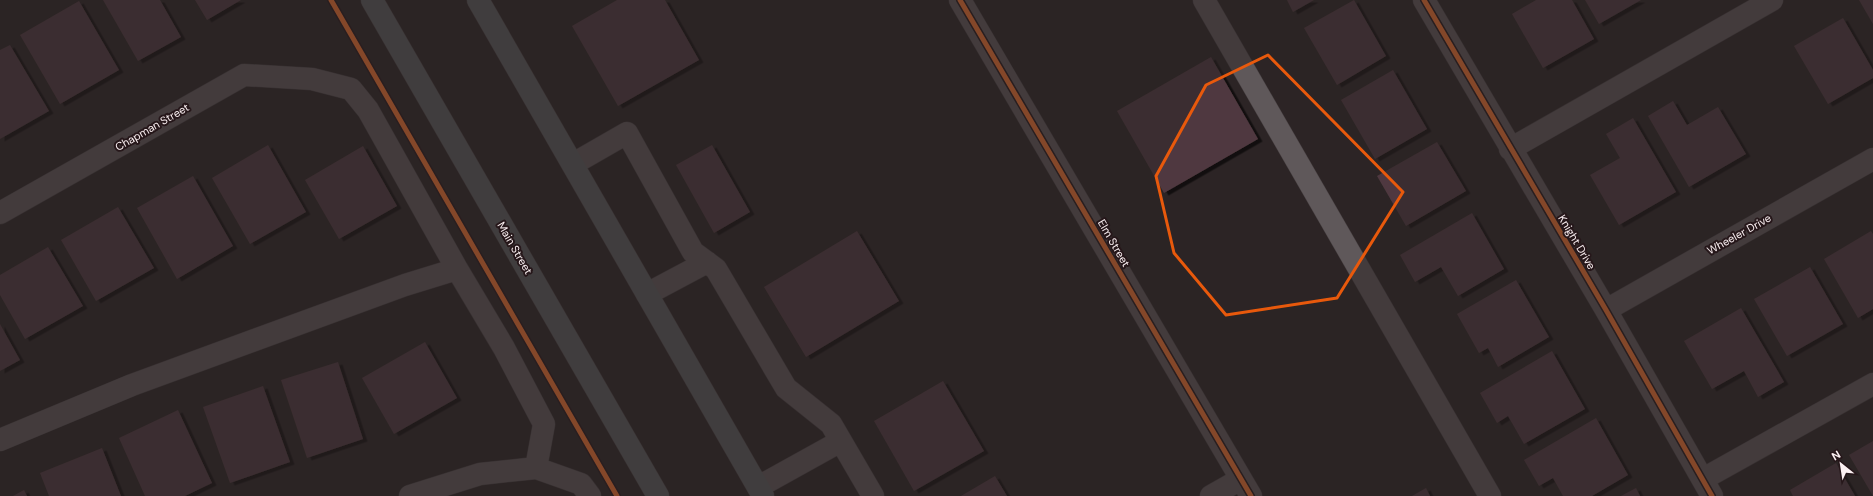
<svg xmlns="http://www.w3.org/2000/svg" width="1873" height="496" font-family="'DM Sans',sans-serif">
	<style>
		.building { fill: #4f393f; filter: url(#shadow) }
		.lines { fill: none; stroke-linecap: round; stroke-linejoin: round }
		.minor-casing { stroke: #463f40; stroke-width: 23 }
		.major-casing { stroke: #463f40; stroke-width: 23 }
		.minor { stroke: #5f585a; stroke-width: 22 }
		.major { stroke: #5a5c5d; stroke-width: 22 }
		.cycleway-casing { stroke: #26171a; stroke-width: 8 }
		.cycleway { stroke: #ef722f; stroke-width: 5 }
		.marked { fill: none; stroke: #e8590c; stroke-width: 3; stroke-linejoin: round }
		.labels { text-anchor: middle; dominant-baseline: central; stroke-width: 4; stroke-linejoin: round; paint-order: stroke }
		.street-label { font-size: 11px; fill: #fbf0f2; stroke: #26171a }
	</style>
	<defs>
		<filter id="shadow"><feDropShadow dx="4.5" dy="2.5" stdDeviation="0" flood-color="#0009"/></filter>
	</defs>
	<rect width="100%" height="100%" fill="#2c2425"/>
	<path class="building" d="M103 0H160L181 37 138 61Z
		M195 0H241L207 20Z
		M617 0H665L699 60 618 106 572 26Z
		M1287 0H1314L1293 12Z
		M1354 0 1386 56 1337 85 1304 28Z
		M1536 0H1572L1594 39 1543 68 1512 14Z
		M1585 0H1641L1599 24Z
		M1859 0H1873V24Z
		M79 1 119 70 60 104 20 35Z
		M1843 18 1873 70V78L1828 104 1794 46Z
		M10 45 49 111 0 139V50Z
		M1211 57 1258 139 1164 193 1117 111Z
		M1393 70 1427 129 1375 159 1341 100Z
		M1673 101 1687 125 1718 107 1746 154 1689 187 1648 116Z
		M1633 118 1676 192 1619 225 1590 175 1620 158 1606 134Z
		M1437 142 1466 191 1406 226 1377 176Z
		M268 145 306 212 250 244 212 178Z
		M712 145 750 212 714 233 676 165Z
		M363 146 397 206 339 239 305 180Z
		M193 176 233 246 177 279 137 208Z
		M118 207 154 268 96 301 61 240Z
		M1472 213 1504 269 1458 296 1441 267 1415 282 1400 255Z
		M857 231 899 301 806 357 764 287Z
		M1871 231 1873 234V309L1858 318 1824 259Z
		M48 247 83 306 25 339 0 295V275Z
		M1810 267 1843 324 1787 356 1754 299Z
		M1516 280 1549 337 1498 367 1488 348 1479 353 1457 314Z
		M1741 308 1784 382 1758 397 1744 371 1712 389 1684 341Z
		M0 324 20 360 0 371Z
		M425 342 457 398 394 434 362 378Z
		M1552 351 1585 409 1524 444 1508 416 1497 423 1480 393Z
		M338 362 363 439 307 458 281 380Z
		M943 381 984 451 914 491 874 421Z
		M263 386 290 462 230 483 203 407Z
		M178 410 212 483 185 496H145L119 438Z
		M1596 418 1628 475 1592 496H1563L1553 478 1539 486 1524 460Z
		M1873 441V496L1849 455Z
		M102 448 121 496H49L40 473Z
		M1836 463 1855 496H1793L1790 490Z
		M995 476 1007 496H961Z
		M1426 488 1430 496H1412Z
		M1636 488 1640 496H1621Z
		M24 490 27 496H13Z"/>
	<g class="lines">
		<g class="minor-casing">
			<path id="minor" d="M960 0 1251 496
				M1204 0 1490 496
				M1424 0 1606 310 1712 496
				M1510 149 1772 0
				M573 164 627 133 693 252 716 269 786 388 831 424 873 496
				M0 213 244 75 312 79 351 89 368 110 457 269
				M647 294 707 262
				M1606 310 1873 159
				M0 440 132 385 405 285 457 269 504 348 544 424 536 468
				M1703 479 1873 384
				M758 487 841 441
				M410 496 480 474 536 468 581 484 590 496
				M1211 496 1241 479"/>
		</g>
		<g class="major-casing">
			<path id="major" d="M372 0 658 496
				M478 0 763 496"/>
		</g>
		<use href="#minor" class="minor"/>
		<use href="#major" class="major"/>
		<g class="cycleway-casing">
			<path id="cycleway" d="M331 0 617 496
				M960 0 1251 496
				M1424 0 1606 310 1712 496"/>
		</g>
		<use href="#cycleway" class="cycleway"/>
	</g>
	<path d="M0 0H1873V496H0ZM1268 55 1403 192 1337 298 1226 315 1174 253 1156 176 1206 85Z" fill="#2c2425" fill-opacity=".55" fill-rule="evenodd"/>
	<path class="marked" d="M1268 55 1403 192 1337 298 1226 315 1174 253 1156 176 1206 85Z"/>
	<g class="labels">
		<g class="street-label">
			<text transform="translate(152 127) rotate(-30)">Chapman Street</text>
			<text transform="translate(1739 234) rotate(-29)">Wheeler Drive</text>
			<text transform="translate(1577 242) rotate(59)">Knight Drive</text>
			<text transform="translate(1114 243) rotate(60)">Elm Street</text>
			<text transform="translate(515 248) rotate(60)">Main Street</text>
		</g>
	</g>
	<g transform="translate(1841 464) rotate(330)" stroke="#26171a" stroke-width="3" paint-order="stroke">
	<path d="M0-3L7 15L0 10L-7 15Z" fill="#fbf0f2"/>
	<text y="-6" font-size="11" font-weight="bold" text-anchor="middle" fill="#fbf0f2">N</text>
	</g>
</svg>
